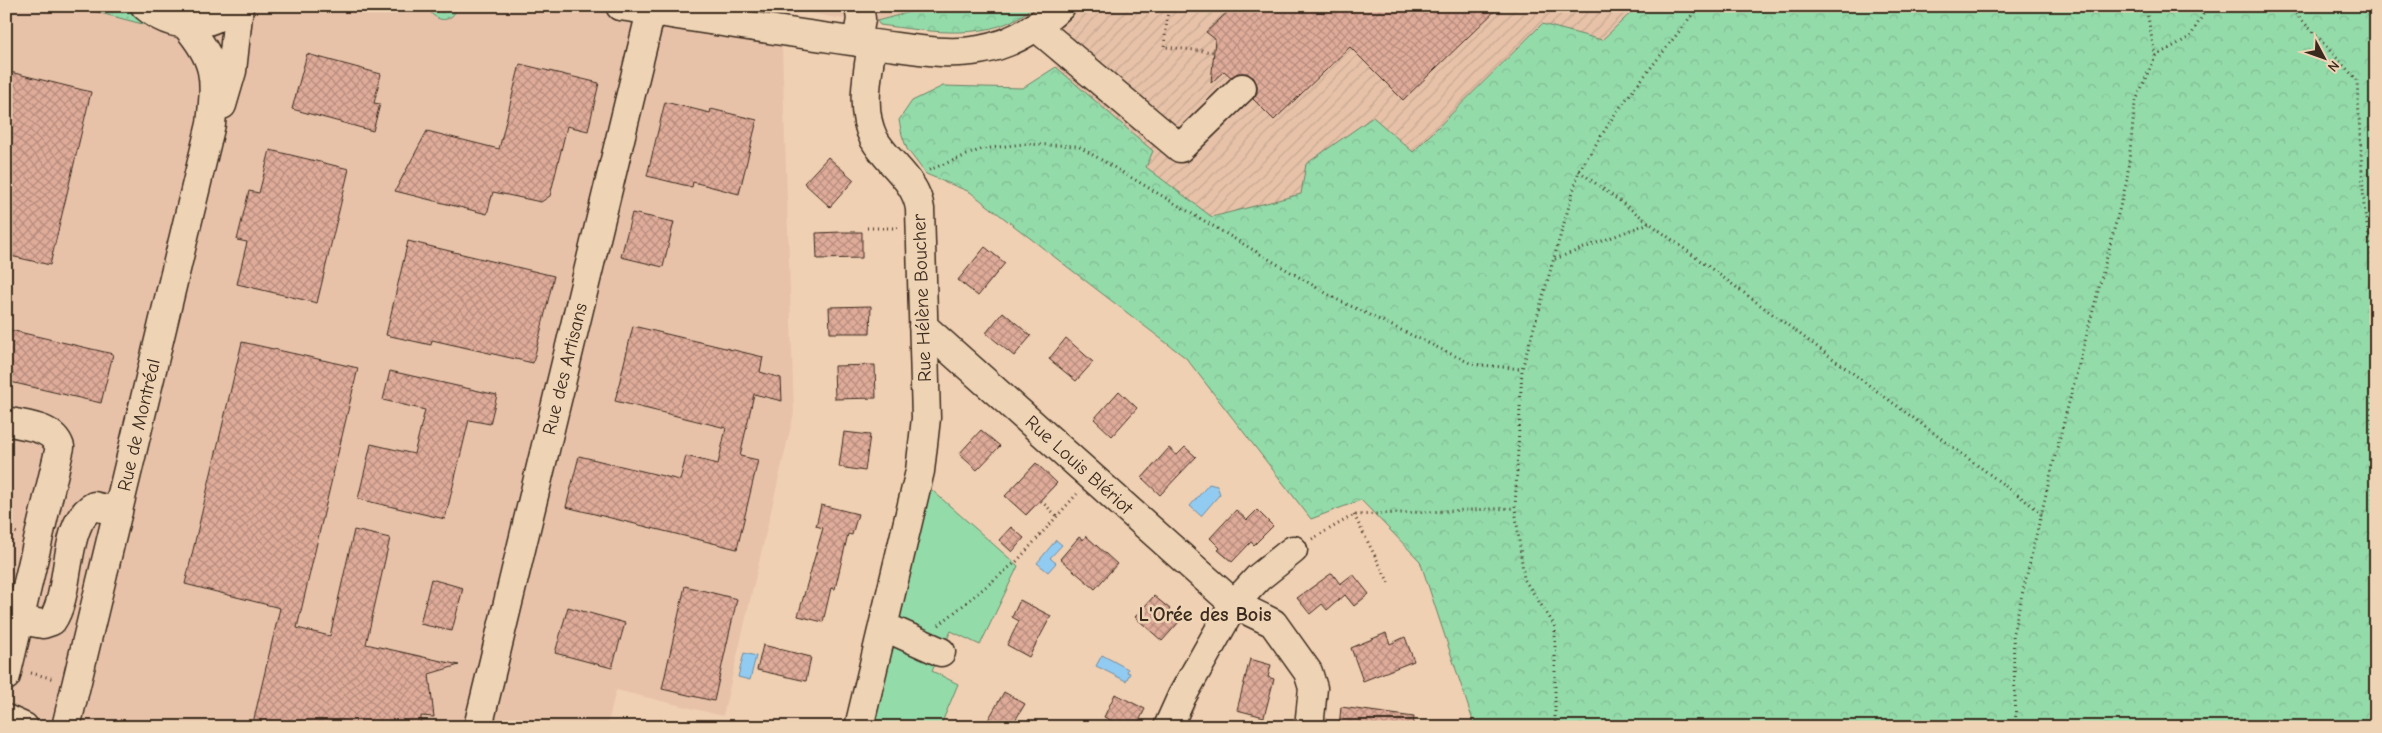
<svg xmlns="http://www.w3.org/2000/svg" width="2382" height="733" font-family="'Comic Neue',sans-serif">
	<style>
		.built { fill: #e7c2a9 }
		.industrial { fill: url(#industrial-furrows) }
		.grass { fill: url(#grass-dots); stroke: #688264 }
		.forest { fill: url(#forest-crowns); stroke: #688264 }
		.green { fill: #94dbaa; stroke: #688264 }
		.water { fill: #92cbf2; stroke: #6f8b9d }
		.building { fill: url(#building-cross-hatch); stroke: #3b2a1e }
		.lines { fill: none; stroke-linecap: round; stroke-linejoin: round }
		.minor-casing { stroke: #3b2a1e; stroke-width: 31 }
		.path { stroke: #3b2a1e; stroke-width: 3; stroke-dasharray: 1 4; stroke-linecap: butt }
		.minor { stroke: #eed4b5; stroke-width: 28 }
		.labels { text-anchor: middle; dominant-baseline: central; stroke-width: 5; stroke-linejoin: round; paint-order: stroke }
		.street-label { font-size: 19px; fill: #3b2a1e; stroke: #eed4b5 }
		.neighbourhood-label { font-size: 20px; font-weight: bold; fill: #3b2a1e; stroke: #eed4b5 }
	</style>
	<defs>
		<pattern id="industrial-furrows" width="10" height="10" patternUnits="userSpaceOnUse" patternTransform="scale(1.25)"><rect width="10" height="10" fill="#e7c2a9"/><path d="M-1 1l2-2M0 10L10 0M9 11l2-2" fill="none" stroke="#c7a791"/></pattern>
		<pattern id="grass-dots" width="8" height="8" patternUnits="userSpaceOnUse" patternTransform="scale(1.25)"><rect width="8" height="8" fill="#94dbaa"/><path d="M2 2h.1M6 6h.1" fill="none" stroke="#80bc92" stroke-width="1.8" stroke-linecap="round"/></pattern>
		<pattern id="forest-crowns" width="20" height="18" patternUnits="userSpaceOnUse" patternTransform="scale(1.25)"><rect width="20" height="18" fill="#94dbaa"/><path d="M2 6a3 3 0 1 1 6 0M12 15a3 3 0 1 1 6 0" fill="none" stroke="#80bc92"/></pattern>
		<pattern id="building-cross-hatch" width="8" height="8" patternUnits="userSpaceOnUse" patternTransform="scale(1.25)"><rect width="8" height="8" fill="#e0ac9a"/><path d="M0 0l8 8M0 8l8-8" fill="none" stroke="#b78c7d"/></pattern>
	</defs>
	<rect width="100%" height="100%" fill="#f0d0b3"/>
	<filter id="ink" filterUnits="userSpaceOnUse"><feTurbulence type="fractalNoise" baseFrequency=".02" numOctaves="2"/><feDisplacementMap in="SourceGraphic" scale="10" xChannelSelector="R" yChannelSelector="G"/><feConvolveMatrix kernelMatrix="1 2 1 2 8 2 1 2 1" color-interpolation-filters="sRGB"/></filter>
	<g filter="url(#ink)">
		<path class="built" d="M6 6H932L877 21 880 25 790 10 782 47 794 413 723 716 616 690 607 727H6Z"/>
		<path class="industrial" d="M1033 6H1638L1602 40 1542 24 1413 152 1301 194 1211 217 1146 167 1014 19Z"/>
		<path class="grass" d="M74 6H125L146 25Z
			M451 6 458 7C451 23 439 23 429 11Z"/>
		<path class="forest" d="M932 6H1033C995 44 928 31 880 25L877 21Z
			M1638 6H2376V727H1475L1420 561 1361 500 1311 519 1186 358 970 192 926 174 907 149 902 135 899 120 912 101 943 86 1023 88 1056 67 1153 151 1146 167 1212 217 1301 194 1306 164 1373 117 1413 152 1542 24 1602 40Z"/>
		<path class="green" d="M925 484 1018 566 980 645 951 631 932 671 958 684 940 727H867Z"/>
		<path class="water" d="M1209 484 1217 486 1220 494 1201 516 1190 506Z
			M1056 540 1062 545 1050 558 1056 563 1048 572 1037 563Z
			M744 653 756 656 750 680 738 677Z
			M1102 655 1128 669 1127 672 1130 673 1126 681 1096 666Z"/>
		<path class="building" d="M1234 6H1500L1403 100 1350 47 1274 120 1253 99 1257 93V85L1254 78 1247 73H1238L1231 77 1224 71 1211 83 1215 39 1206 32Z
			M307 54 381 74 374 103 380 104 373 131 292 109Z
			M520 64 599 83 588 131 567 126 550 196 541 202 493 192 487 214 395 191 427 131 499 149Z
			M6 71 91 92 50 265 6 255Z
			M665 102 710 113 711 109 757 120 739 194 693 182 692 187 647 176Z
			M270 150 349 169 317 303 237 284 247 242 237 240 249 191 259 193Z
			M828 157 854 180 830 207 804 183Z
			M632 213 674 222 663 267 621 257Z
			M842 232H862V258L817 259 816 233Z
			M408 241 554 276 533 363 432 340 431 345 386 335Z
			M985 247 1005 263 978 296 958 280Z
			M871 306 870 333H830L829 307Z
			M1003 312 1031 336 1014 356 986 333Z
			M633 326 763 357 760 372 781 378 782 401 754 394 740 456 758 460 737 549 566 507 579 456 680 480 686 456 718 464 726 428 615 401Z
			M6 329 113 354 101 403 6 381Z
			M1066 338 1093 362 1076 381 1049 359Z
			M242 342 358 368 297 628 330 636 354 530 390 538 366 644 459 665 429 674 434 717 421 716V727H252L280 608 185 584Z
			M875 365 876 398 835 399 834 366Z
			M390 371 497 395 490 424 469 420 445 519 358 499 371 444 414 454 425 410 383 400Z
			M1119 391 1137 408 1112 436 1094 419Z
			M981 430 1000 446 977 470 959 454Z
			M844 432 870 435 865 471 839 467Z
			M1185 447 1196 457 1160 495 1142 478 1169 448 1177 455Z
			M1036 463 1057 483 1026 515 1005 496Z
			M821 505 858 514 852 535 848 534 835 589 831 588 823 622 798 616 823 528 816 526Z
			M1236 510 1247 520 1257 510 1273 526 1254 545 1251 542 1232 562 1218 550 1220 548 1210 538Z
			M1011 527 1024 538 1012 552 999 540Z
			M1086 536 1117 564 1095 589 1060 559 1079 537 1083 540Z
			M1332 573 1340 584 1353 574 1369 594 1354 606 1345 595 1327 610 1322 604 1310 614 1297 598Z
			M431 579 463 588 452 631 420 624Z
			M685 586 737 599 714 701 662 689Z
			M1154 596 1170 609 1167 613 1179 622 1162 641 1135 617Z
			M1020 600 1051 616 1029 657 1007 645 1019 621 1012 617Z
			M568 607 625 623 612 668 555 653Z
			M1386 633 1390 644 1405 637 1414 661 1363 681 1351 648Z
			M763 645 811 657 806 681 757 670Z
			M1250 659 1271 665 1268 677 1274 679 1264 717 1237 710Z
			M1004 692 1025 704 1011 727H984Z
			M1115 694 1145 709 1136 727H1124L1104 717Z
			M1341 707 1414 717 1413 727H1339Z"/>
		<g class="lines">
			<g class="minor-casing">
				<path id="minor" d="M145 6C171 29 207 30 233 6
					M620 6C704 19 789 33 874 44 908 48 945 56 979 50 1011 45 1038 28 1061 6
					M1036 27 1180 148 1242 88
					M857 42 861 19 859 6
					M222 105 232 71 239 6
					M923 326 1234 604 1182 696 1168 727
					M6 421C25 426 53 426 60 447L6 676
					M1293 550 1258 578 1234 604 1273 623 1308 672 1313 688 1309 727
					M20 620 43 624 52 621C72 593 62 522 94 506L118 512
					M883 626 941 652
					M6 719 24 727
					M66 727 211 124C216 77 217 61 185 24
					M478 727 651 11
					M859 727 920 471 926 418 920 209C916 179 888 164 874 139 859 110 868 74 872 44"/>
			</g>
			<path class="path" d="M2146 6 2155 56
				M2289 6 2357 80 2364 207 2376 279
				M1168 10 1164 47 1214 52
				M929 170 982 149 1023 144 1078 146 1336 299 1472 364 1522 369
				M1579 171 2042 513
				M867 228H898
				M1555 259 1649 223
				M2376 333 2371 417 2374 532 2376 535
				M1041 501 1057 516
				M1354 515 1390 585
				M6 530 18 533
				M1312 539 1354 515 1515 508
				M939 625 1017 561 1077 494
				M31 673 54 679
				M1555 727V626L1524 579 1515 508 1522 369 1579 171 1617 111 1699 6
				M2016 727 2013 633 2055 456 2127 180 2135 103 2155 56 2190 37 2208 6"/>
			<use href="#minor" class="minor"/>
		</g>
	</g>
	<g class="labels">
		<g class="street-label">
			<text transform="translate(922 298) rotate(-92)">Rue Hélène Boucher</text>
			<text transform="translate(565 369) rotate(-76)">Rue des Artisans</text>
			<text transform="translate(139 425) rotate(-77)">Rue de Montréal</text>
			<text transform="translate(1079 465) rotate(42)">Rue Louis Blériot</text>
		</g>
		<g class="neighbourhood-label">
			<text x="1205" y="614">L'Orée des Bois</text>
		</g>
	</g>
	<rect width="2382" height="733" fill="none" stroke="#eed4b5" stroke-width="25"/>
	<rect x="12" y="12" width="2357" height="708" fill="none" stroke="#3b2a1e" stroke-width="2" filter="url(#ink)"/>
	<g transform="translate(2324 58) rotate(131)" stroke="#eed4b5" stroke-width="4" paint-order="stroke">
	<path d="M0-4L9 19L0 12L-9 19Z" fill="#3b2a1e"/>
	<text y="-8" font-size="14" font-weight="bold" text-anchor="middle" fill="#3b2a1e">N</text>
	</g>
</svg>
